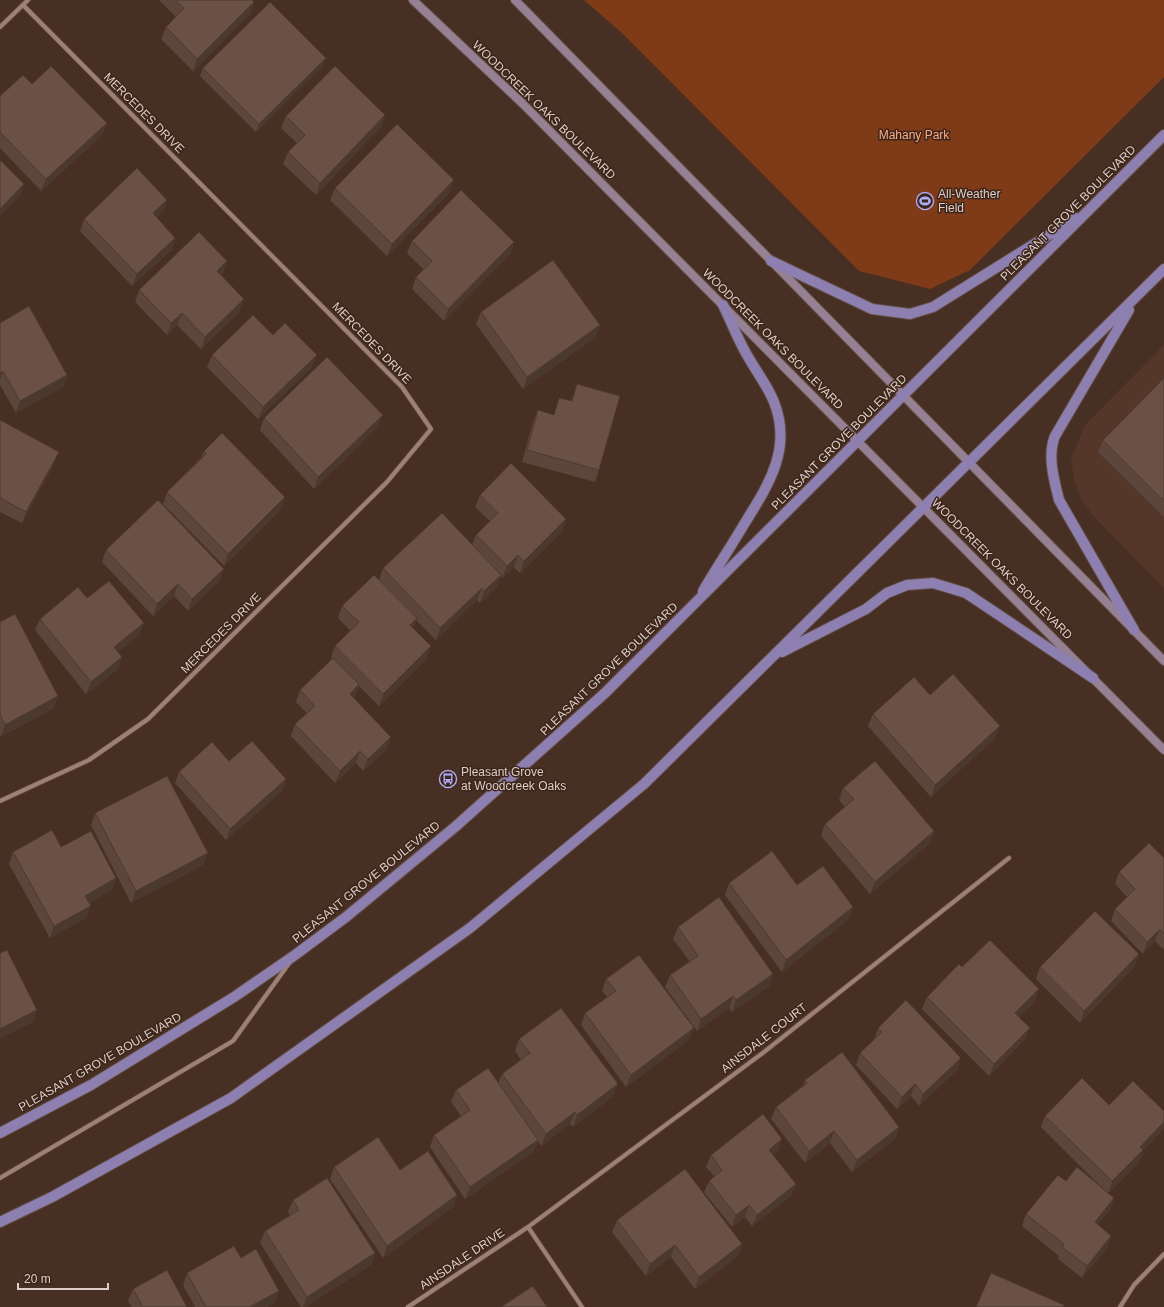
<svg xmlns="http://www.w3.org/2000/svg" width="1164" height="1307" font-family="Arial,sans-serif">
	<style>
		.built { fill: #553729 }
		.green { fill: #7f3b17 }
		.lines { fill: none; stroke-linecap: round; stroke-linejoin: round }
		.minor-casing { stroke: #624e44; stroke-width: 5.5 }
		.secondary-casing { stroke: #624e44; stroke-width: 10 }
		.primary-casing { stroke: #624e44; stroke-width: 12 }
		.minor { stroke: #9e8174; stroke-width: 4 }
		.secondary { stroke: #968093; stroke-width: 8 }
		.primary { stroke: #8e7fb1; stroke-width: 10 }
		.wall { fill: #5c463b }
		.shaded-wall { fill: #4b3930 }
		.building { fill: #6b5145; stroke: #4b3930 }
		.labels { text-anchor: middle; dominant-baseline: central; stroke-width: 3; stroke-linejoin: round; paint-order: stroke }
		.street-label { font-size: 12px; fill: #decec7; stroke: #3c251a }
		.park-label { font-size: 12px; fill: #fdab85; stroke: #3c251a }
		.poi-label { font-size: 12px; fill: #decec7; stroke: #3c251a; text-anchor: start }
	</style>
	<rect width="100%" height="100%" fill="#472f24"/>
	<path class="built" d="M1164 345V588L1094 517 1082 501 1074 480 1071 459 1085 425Z"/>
	<path class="green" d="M584 0H1164V77L970 270 930 289 859 271 622 33Z"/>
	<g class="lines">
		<g class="minor-casing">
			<path id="minor" d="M0 27 28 0
				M0 801 89 760 148 719 387 482 431 429 402 387 23 5
				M0 1178 233 1041 290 962
				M528 1227 582 1307
				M408 1307 528 1227 764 1052 1009 858
				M1120 1307 1134 1285 1164 1254"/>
		</g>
		<g class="secondary-casing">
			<path id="secondary" d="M413 0 523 104 1164 750
				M515 0 1164 661"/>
		</g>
		<g class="primary-casing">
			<path id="primary" d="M771 261 872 309 910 314 933 307 1076 218
				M1129 310 1055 436C1047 455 1054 480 1059 500L1134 630
				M703 591C716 569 730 548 743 526 767 487 793 450 774 402 768 387 758 374 750 360 739 343 732 323 723 305
				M782 652 866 609 887 593 907 585 933 583 966 593 1093 678
				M0 1133 91 1085 234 997 295 955 346 917 455 827 605 693 1164 135
				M0 1222 52 1197 231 1098 470 928 644 784 1164 269"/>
		</g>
		<use href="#minor" class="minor"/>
		<use href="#secondary" class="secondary"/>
		<use href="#primary" class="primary"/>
	</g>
	<path class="wall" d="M159 0H252L254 2 250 14 193 71 161 39 166 27 176 17Z
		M323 66 256 132 200 76 203 68Z
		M32 84 107 123 102 135 41 191 0 148V96Z
		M385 115 381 127 316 195 283 164 288 152 297 143 281 128 286 116Z
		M335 188 450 192 387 256 330 200Z
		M167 200 163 212 156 218 175 238 171 250 132 286 80 231 84 219Z
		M412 241 514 242 510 254 444 321 412 289 416 277 424 270 407 253Z
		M227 261 223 273 221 275 240 311 201 349 177 325 167 335 135 302 139 290Z
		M481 312 596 337 523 389 476 324Z
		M0 323 67 375 63 387 16 413 0 385Z
		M273 335 312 367 258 419 207 367 212 355Z
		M1164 378V517L1098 452 1103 440Z
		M577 384 599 470 595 482 522 462 533 422 538 410 554 415 559 398 571 401Z
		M264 418 378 427 314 489 260 430Z
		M0 420 59 452 54 464 22 523 0 512Z
		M204 451 281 509 224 566 163 504 167 492 201 458Z
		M480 495 566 519 562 531 520 573 514 567 502 578 500 576 497 587 480 603 477 600 436 640 416 620 413 628 427 658 379 706 359 686 355 696 353 698 387 749 363 771 356 763 335 783 291 736 295 724 307 713 296 702 300 690 332 659 331 657 335 646 350 630 338 618 342 606 379 580 383 568 472 545 476 535 490 521 475 507Z
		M106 550 220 580 188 611 174 596 153 616 102 562Z
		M87 598 144 623 139 635 118 652V669L86 694 35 630 40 619Z
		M0 622 54 708 0 737Z
		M930 695 995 738 931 797 868 726 873 714Z
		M179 772 286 779 282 791 226 840 175 783Z
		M843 788 934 831 930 843 870 894 821 836 825 824 845 807 839 800Z
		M95 813 203 865 131 903 91 825Z
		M61 847 116 878 112 890 89 903 86 918 50 938 9 864 13 852Z
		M1164 858V948L1163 949 1155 941 1143 954 1111 921 1115 909 1127 897 1115 884 1119 872Z
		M729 883 797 885 853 907 849 919 782 972 725 895Z
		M678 927 773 974 769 986 732 1012 729 1008 697 1031 665 987 670 975 690 962 673 939Z
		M1139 954 1135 966 1080 1023 1036 979 1040 967Z
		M962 967 1035 1001 1019 1017 1030 1028 1025 1039 989 1076 922 1009 927 997Z
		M606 979 689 1040 626 1087 581 1025 585 1013 607 997 602 991Z
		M878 1028 957 1070 919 1106 911 1096 897 1109 856 1065 860 1053 874 1040Z
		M519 1039 613 1096 573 1127 570 1124 541 1146 538 1141 533 1152 465 1199 430 1147 434 1135 461 1116 451 1102 456 1090 498 1084 502 1074 521 1060 515 1051Z
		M805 1080 899 1127 895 1139 852 1172 830 1143 805 1163 771 1119 776 1107 803 1086Z
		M1045 1116 1143 1151 1139 1162 1108 1193 1114 1198 1110 1210 1098 1224 1111 1236 1107 1248 1082 1278 1058 1259 1059 1256 1022 1226 1026 1214 1066 1181 1103 1189 1041 1127Z
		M778 1151 773 1155 796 1184 791 1196 752 1226 745 1217 732 1227 704 1192 709 1181 714 1176 706 1167 711 1155Z
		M334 1167 457 1195 453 1207 383 1258 330 1179Z
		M293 1200 375 1253 371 1265 305 1307H301L260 1243 265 1231 290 1215 288 1212Z
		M617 1220 742 1244 738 1256 695 1289 671 1257 646 1276 612 1232Z
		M241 1258 279 1291 275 1302 267 1307H195L183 1285 187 1273Z
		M133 1289 187 1307H132L128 1301Z"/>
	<path class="shaded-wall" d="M254 2 250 14 193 71 197 59Z
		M326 58 323 66 256 132 259 124Z
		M385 115 381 127 316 195 320 183Z
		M107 123 102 135 41 191 46 179Z
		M454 180 450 192 387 256 392 244Z
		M24 184 20 196 0 216V209Z
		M167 200 163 212 148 225 153 213Z
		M175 238 171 250 132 286 137 274Z
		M514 242 510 254 444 321 448 309Z
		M227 261 223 273 213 282 217 271Z
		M244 299 240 311 201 349 205 337Z
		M182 313 177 325 167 335 171 323Z
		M600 325 596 337 523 389 527 377Z
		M317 355 312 367 258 419 263 407Z
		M3 371 0 380V373Z
		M67 375 63 387 16 413 20 401Z
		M383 415 378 427 314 489 318 477Z
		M59 452 54 464 22 523 26 512Z
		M285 497 281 509 224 566 228 554Z
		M566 519 562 531 520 573 524 561Z
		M518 555 514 567 502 578 507 566Z
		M224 569 220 580 188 611 192 599Z
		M501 575 497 587 480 603 484 591Z
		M178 584 174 596 153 616 157 604Z
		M482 588 477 600 436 640 440 628Z
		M417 618 413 630 410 625Z
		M144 623 139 635 110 659 114 647Z
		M431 646 427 658 379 706 383 694Z
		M122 657 118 669 86 694 91 682Z
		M359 684 355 696 345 706 350 694Z
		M58 696 54 708 0 737 5 725Z
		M1000 726 995 738 931 797 935 785Z
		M391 737 387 749 363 771 368 759Z
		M360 751 356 763 335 783 340 771Z
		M286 779 282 791 226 840 230 829Z
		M934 831 930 843 870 894 875 882Z
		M208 853 203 865 131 903 136 891Z
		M116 878 112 890 81 908 85 896Z
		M91 906 86 918 50 938 54 926Z
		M853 907 849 919 782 972 786 960Z
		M1160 929 1155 941 1143 954 1147 942Z
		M1139 954 1135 966 1080 1023 1084 1011Z
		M773 974 769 986 732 1012 736 1000Z
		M1039 989 1035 1001 1011 1025 1015 1013Z
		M733 996 729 1008 697 1031 701 1019Z
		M37 1010 33 1022 0 1039V1029Z
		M694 1028 689 1040 626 1087 631 1075Z
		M1030 1028 1025 1039 989 1076 994 1064Z
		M961 1058 957 1070 919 1106 923 1094Z
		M618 1084 613 1096 573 1127 577 1115Z
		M915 1084 911 1096 897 1109 902 1097Z
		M575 1112 570 1124 541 1146 546 1134Z
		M1164 1122V1129L1143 1151 1139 1162 1108 1193 1112 1181 1140 1147Z
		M899 1127 895 1139 852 1172 857 1160Z
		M834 1131 830 1143 805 1163 809 1151Z
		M782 1139 778 1151 765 1162 769 1150Z
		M538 1140 533 1152 465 1199 470 1187Z
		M796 1184 791 1196 752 1226 757 1215Z
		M457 1195 453 1207 383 1258 387 1246Z
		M1114 1198 1110 1210 1090 1234 1095 1222Z
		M749 1205 745 1217 732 1227 736 1215Z
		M1111 1236 1107 1248 1082 1278 1087 1266Z
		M742 1244 738 1256 695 1289 699 1277Z
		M675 1245 671 1257 646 1276 650 1264Z
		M375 1253 371 1265 305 1307H303L307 1297Z
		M279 1291 275 1302 267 1307H251Z"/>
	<path class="building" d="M175 0H252L254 2 197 59 166 27 184 8Z
		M270 2 326 58 259 124 203 68Z
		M51 66 107 123 46 179 0 132V96L23 75 32 84Z
		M335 66 385 115 320 183 288 152 305 135 286 116Z
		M397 124 454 180 392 244 335 188Z
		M0 160 24 184 0 209Z
		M137 168 167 200 153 213 175 238 137 274 84 219Z
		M461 190 514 242 448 309 416 277 432 261 412 241Z
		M199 232 227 261 217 271 244 299 205 337 182 313 171 323 139 290Z
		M553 260 600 325 527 377 481 312Z
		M29 306 67 375 20 401 3 371 0 373V323Z
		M253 315 273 335 285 323 317 355 263 407 212 355Z
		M327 357 383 415 318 477 264 418Z
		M1164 378V501L1103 440Z
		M577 384 620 396 599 470 527 450 538 410 554 415 559 398 572 401Z
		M0 420 59 452 26 512 0 498Z
		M222 433 285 497 228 554 167 492 206 454 204 451Z
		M511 463 566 519 524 561 518 555 507 566 476 535 498 513 480 495Z
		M158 500 224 569 192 599 178 584 157 604 106 550Z
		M442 513 501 575 484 591 482 588 440 628 383 568Z
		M374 575 417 618 410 625 431 646 383 694 335 646 359 622 342 606Z
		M109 581 144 623 114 647 122 657 91 682 40 619 78 587 87 598Z
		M15 614 58 696 5 725 0 715V622Z
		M333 658 359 684 350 694 391 737 368 759 360 751 340 771 295 724 315 706 300 690Z
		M953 674 1000 726 935 785 873 714 914 677 930 695Z
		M252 741 286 779 230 829 179 772 212 742 229 761Z
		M875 761 934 831 875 882 825 824 854 799 843 788Z
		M167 776 208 853 136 891 95 813Z
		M52 830 61 847 91 831 116 878 85 896 91 906 54 926 13 852Z
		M1149 843 1164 858V934L1160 929 1147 942 1115 909 1135 889 1119 872Z
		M772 851 797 885 823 866 853 907 786 960 729 883Z
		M719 897 773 974 736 1000 733 996 701 1019 670 975 698 956 678 927Z
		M1095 911 1139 954 1084 1011 1040 967Z
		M990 940 1039 989 1015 1013 1030 1028 994 1064 927 997 959 964 962 967Z
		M7 950 37 1010 0 1029V953Z
		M639 955 694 1028 631 1075 585 1013 616 991 606 979Z
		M906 1000 961 1058 923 1094 915 1084 902 1097 860 1053 882 1032 878 1028Z
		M561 1008 618 1084 577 1115 575 1112 546 1134 502 1074 530 1053 519 1039Z
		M842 1052 899 1127 857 1160 834 1131 809 1151 776 1107 807 1083 805 1080Z
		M488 1068 538 1140 470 1187 434 1135 470 1110 456 1090Z
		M1082 1078 1109 1105 1133 1081 1164 1111V1122L1140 1147 1143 1150 1112 1181 1045 1116Z
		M763 1114 782 1139 769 1150 796 1184 757 1215 749 1205 736 1215 709 1181 722 1170 711 1155Z
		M378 1137 400 1170 428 1151 457 1195 387 1246 334 1167Z
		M1077 1167 1114 1198 1095 1222 1111 1236 1087 1266 1062 1247 1064 1244 1026 1214 1058 1175 1066 1181Z
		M685 1169 742 1244 699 1277 675 1245 650 1264 617 1220Z
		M327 1178 375 1253 307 1297 265 1231 299 1210 293 1200Z
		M234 1246 241 1258 256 1249 279 1291 251 1306 252 1307H206L187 1273Z
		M167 1270 187 1307H143L133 1289Z
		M991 1273 1064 1305 1063 1307H976Z
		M533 1286 547 1307H501Z"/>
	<defs>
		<g id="stadium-ring" transform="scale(0.9)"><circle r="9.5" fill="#3c251a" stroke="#b0aefa" stroke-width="1.5"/><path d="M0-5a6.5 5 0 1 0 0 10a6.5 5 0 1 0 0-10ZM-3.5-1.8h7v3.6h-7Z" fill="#b0aefa"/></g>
		<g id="bus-ring" transform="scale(0.9)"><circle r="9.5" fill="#3c251a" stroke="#b0aefa" stroke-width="1.5"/><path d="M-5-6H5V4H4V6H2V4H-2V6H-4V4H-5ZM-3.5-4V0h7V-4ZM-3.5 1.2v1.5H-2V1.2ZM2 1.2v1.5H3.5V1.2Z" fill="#b0aefa"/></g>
	</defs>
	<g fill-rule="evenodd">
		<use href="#stadium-ring" x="925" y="201"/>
		<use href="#bus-ring" x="448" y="779"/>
	</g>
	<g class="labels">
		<g class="street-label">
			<text transform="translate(544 110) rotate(44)">WOODCREEK OAKS BOULEVARD</text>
			<text transform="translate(144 113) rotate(45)">MERCEDES DRIVE</text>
			<text transform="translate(1068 213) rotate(-45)">PLEASANT GROVE BOULEVARD</text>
			<text transform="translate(773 339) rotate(45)">WOODCREEK OAKS BOULEVARD</text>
			<text transform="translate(372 343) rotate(46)">MERCEDES DRIVE</text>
			<text transform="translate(839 442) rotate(-45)">PLEASANT GROVE BOULEVARD</text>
			<text transform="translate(1002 569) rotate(45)">WOODCREEK OAKS BOULEVARD</text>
			<text transform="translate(221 633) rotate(-45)">MERCEDES DRIVE</text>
			<text transform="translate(609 669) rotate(-44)">PLEASANT GROVE BOULEVARD</text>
			<text transform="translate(366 882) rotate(-39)">PLEASANT GROVE BOULEVARD</text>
			<text transform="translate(764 1038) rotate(-38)">AINSDALE COURT</text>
			<text transform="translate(100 1062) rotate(-30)">PLEASANT GROVE BOULEVARD</text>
			<text transform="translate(462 1259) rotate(-34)">AINSDALE DRIVE</text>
		</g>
		<g class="park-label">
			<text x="914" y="135">Mahany Park</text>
		</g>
		<g class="poi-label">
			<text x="938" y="194">All-Weather<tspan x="938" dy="14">Field</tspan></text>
			<text x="461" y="772">Pleasant Grove<tspan x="461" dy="14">at Woodcreek Oaks</tspan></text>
		</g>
	</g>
	<path d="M18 1283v6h90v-6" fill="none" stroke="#decec7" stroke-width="2"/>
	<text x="24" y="1283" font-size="12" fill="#decec7" stroke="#3c251a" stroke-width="3" paint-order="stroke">20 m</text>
</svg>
